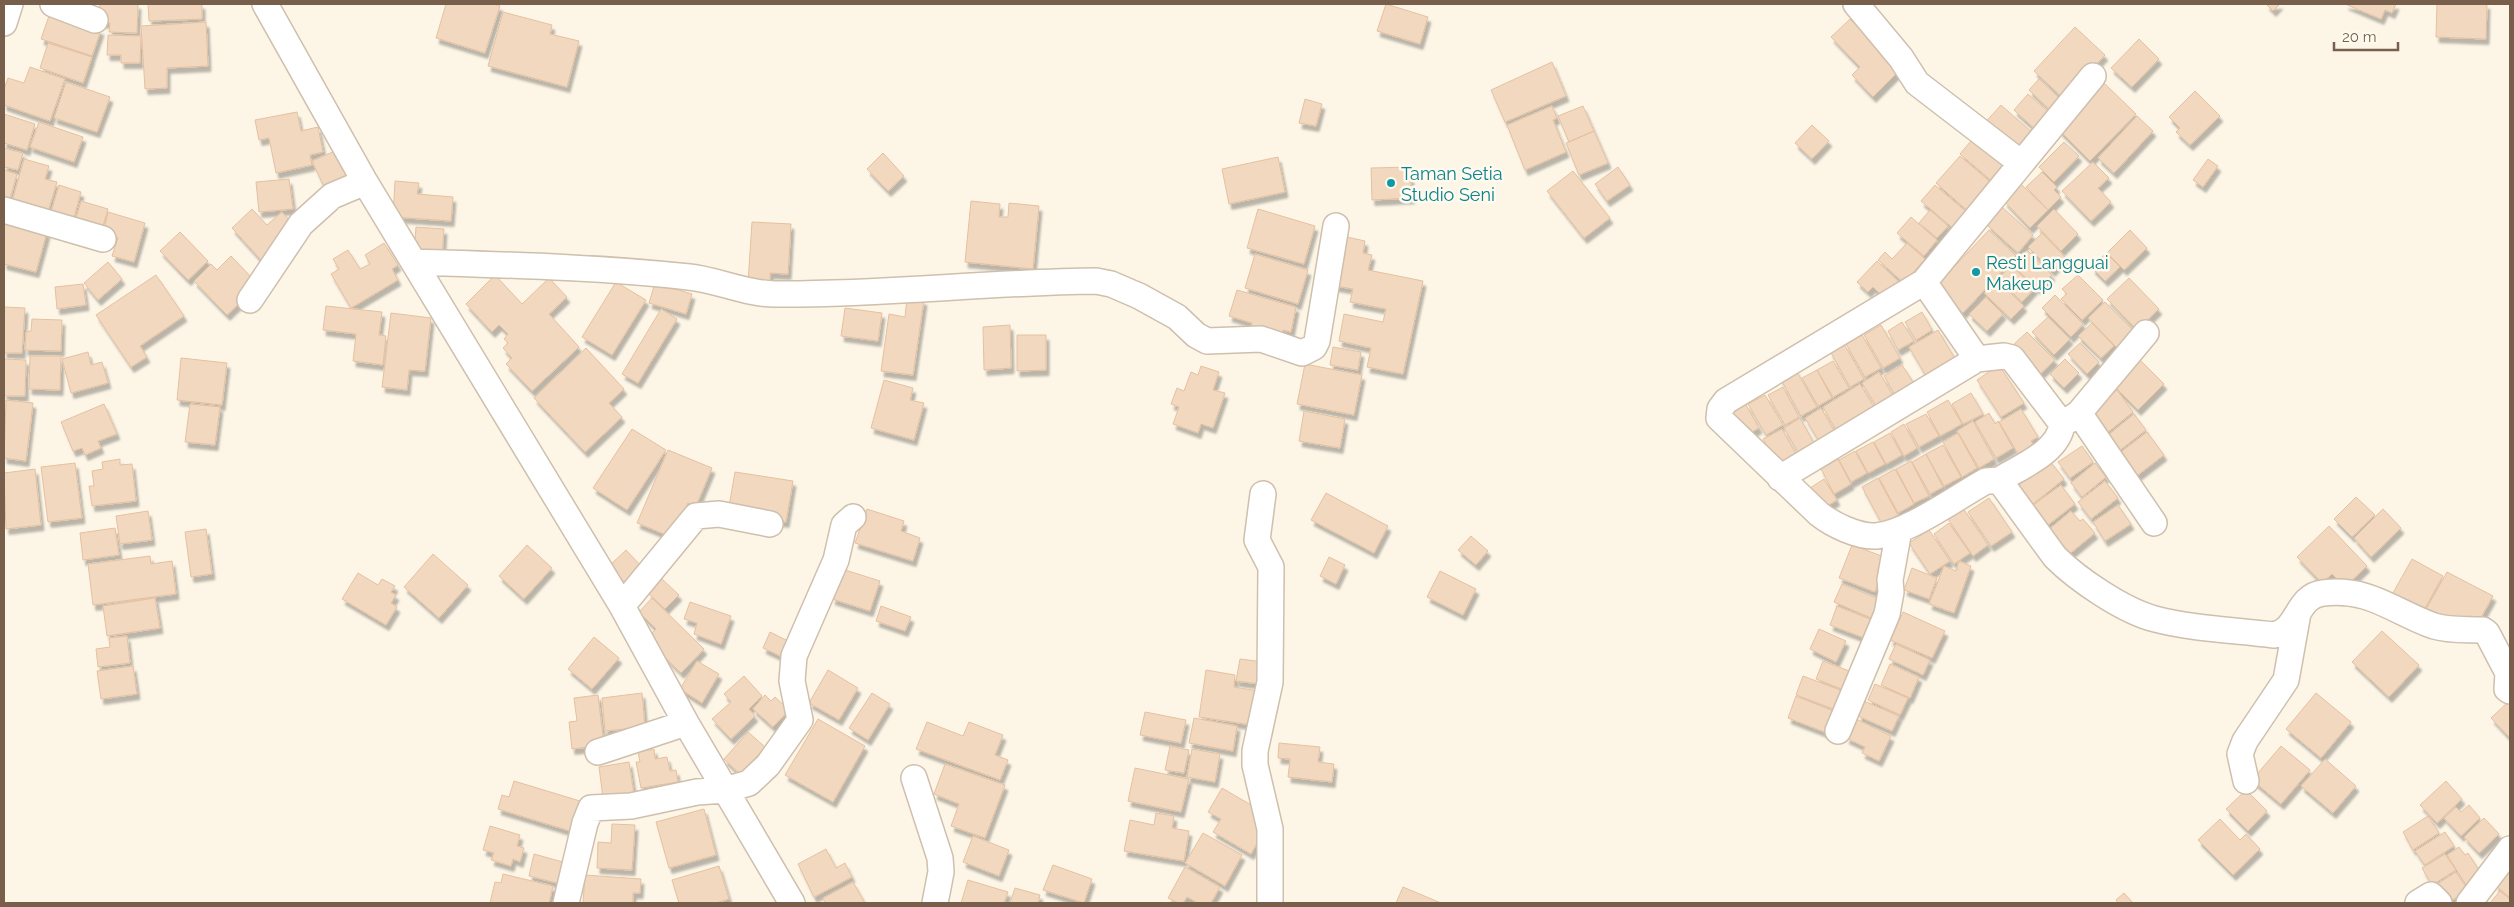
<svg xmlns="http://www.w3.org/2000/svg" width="2514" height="907" font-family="Raleway,sans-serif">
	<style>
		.building { fill: #f2d8bf; stroke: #e5c09f; filter: url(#shadow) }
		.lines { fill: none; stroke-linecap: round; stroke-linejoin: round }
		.minor-casing { stroke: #cfbfad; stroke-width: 28 }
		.minor { stroke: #fff; stroke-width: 25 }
		.culture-dot { fill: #0f9aa8; stroke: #fffaee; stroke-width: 2 }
		.labels { text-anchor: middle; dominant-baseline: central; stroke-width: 5; stroke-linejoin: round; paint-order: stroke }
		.culture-label { font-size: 18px; fill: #0d838f; stroke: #fffaee; text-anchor: start }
	</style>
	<defs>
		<filter id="shadow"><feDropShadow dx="3" dy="5.5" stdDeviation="1" flood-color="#0004"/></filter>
	</defs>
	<rect width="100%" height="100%" fill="#fdf6e7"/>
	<path class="building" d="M100 4H138L137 33 109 32 110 23 99 22Z
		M148 4H202V19L149 21Z
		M446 4H493L500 6 485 53 436 38Z
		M1386 4 1428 17 1420 44 1377 31Z
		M2266 4H2280L2273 11Z
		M2345 4H2396L2392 13 2385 10 2381 19Z
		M2437 4H2487L2486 39 2436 37Z
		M503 12 552 25 550 34 579 41 567 87 488 66Z
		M50 13 101 30 92 56 41 39Z
		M1850 19 1900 70 1873 97 1852 75 1860 67 1831 37Z
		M206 22 208 66 167 68V88L145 89 141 26Z
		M2075 27 2105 55 2064 99 2034 71Z
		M108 35 141 36 140 63H121V55H107Z
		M2139 39 2159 59 2132 87 2111 68Z
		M48 43 92 57 83 83 40 68Z
		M1552 62 1566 96 1505 122 1491 90Z
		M30 67 65 79 50 121 4 105V89L8 78 24 83Z
		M2039 79 2059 98 2049 109 2029 90Z
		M66 82 110 97 97 132 54 118Z
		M2104 83 2136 114 2090 161 2059 130Z
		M2195 91 2220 116 2190 145 2176 132 2180 128 2169 117Z
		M2028 94 2050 113 2036 130 2014 110Z
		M1305 99 1322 104 1316 126 1299 123Z
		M2001 105 2034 134 2015 156 1982 126Z
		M1552 106 1557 118 1553 120 1566 152 1525 170 1507 125Z
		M1583 106 1594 131 1569 142 1558 116Z
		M297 112 301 131 318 127 323 152 310 155 312 165 276 173 269 138 259 140 255 120Z
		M4 114 35 124 27 150 4 143Z
		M2137 116 2153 131 2114 173 2098 158Z
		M39 122 83 137 74 162 30 147Z
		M1812 125 1829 141 1812 159 1795 143Z
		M1594 131 1608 163 1579 175 1566 143Z
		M1976 135 2011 165 1994 183 1960 154Z
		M2064 142 2079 156 2054 182 2039 167Z
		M4 148 23 153 18 170 4 167Z
		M335 151 349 180 326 191 312 161Z
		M883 153 904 176 888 191 867 169Z
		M1960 156 1994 185 1970 213 1936 183Z
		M1278 157 1285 192 1229 204 1222 169Z
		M24 159 49 166 45 179 57 182 47 215 11 205Z
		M2208 159 2218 166 2203 187 2193 180Z
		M2093 162 2109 178 2098 188 2111 202 2091 221 2062 191Z
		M1410 167 1412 198 1372 200 1371 168Z
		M1618 167 1630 185 1607 201 1595 184Z
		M4 170 17 174 8 206 4 204Z
		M1573 171 1610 218 1584 238 1547 191Z
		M2042 172 2057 187 2054 190 2061 197 2048 210 2026 187Z
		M289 179 293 209 259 212 256 182Z
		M395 181 419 183 417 194 453 197 451 221 393 217Z
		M2021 184 2048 210 2030 228 2004 201Z
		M59 185 81 192 72 225 49 219Z
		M1935 185 1969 214 1955 230 1921 201Z
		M81 201 108 209 101 233 74 225Z
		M971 201 1000 204 999 217H1008L1009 203 1039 206 1033 269 965 262Z
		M2002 207 2033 235 2018 253 1987 225Z
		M252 209 267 225 282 212 297 229 262 261 232 228Z
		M1258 209 1315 226 1304 264 1247 248Z
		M2054 209 2078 234 2061 251 2037 226Z
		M1930 210 1948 226 1937 238 1919 223Z
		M108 212 145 223 134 262 112 256 118 238 103 233Z
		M1911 217 1937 240 1924 256 1897 233Z
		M4 221 47 232 36 272 4 264Z
		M752 222 791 224 788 274 770 273V283H748Z
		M416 227 444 229 442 256 414 254Z
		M1989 230 2016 256 1963 313 1935 287Z
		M2130 230 2147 248 2124 270 2107 253Z
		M180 232 208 261 188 280 160 251Z
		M2042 233 2065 257 2052 271 2028 247Z
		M1347 237 1365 241 1363 253 1372 255 1368 270 1423 281 1403 374 1367 367 1371 348 1339 341 1344 314 1383 322 1386 309 1350 302 1353 289 1330 285Z
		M384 243 398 265 392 269 398 280 351 308 331 274 339 269 333 259 348 250 360 269 370 264 365 255Z
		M1907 243 1925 259 1904 283 1878 260 1885 252 1892 259Z
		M2027 250 2052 275 2038 289 2012 265Z
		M2106 253 2120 267 2105 281 2092 268Z
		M1255 254 1308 270 1298 304 1245 288Z
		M231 256 252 278 242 287 249 294 227 315 194 281 211 264 217 270Z
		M1877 261 1902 285 1887 301 1873 287 1868 292 1857 282Z
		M108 262 122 279 98 300 84 283Z
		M2011 265 2035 288 2022 302 1998 279Z
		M156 275 184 316 140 346 147 357 131 367 96 315Z
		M495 275 522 304 549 278 567 297 549 314 579 347 532 391 506 364 512 358 503 348 508 343 504 339 508 334 499 325 492 332 466 304Z
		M2078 275 2103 300 2082 320 2061 299 2067 294 2062 289Z
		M2129 278 2159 309 2137 330 2107 299Z
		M1997 280 2024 306 2011 319 1984 293Z
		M616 282 646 300 612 355 582 337Z
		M655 283 692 294 686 314 649 303Z
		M83 284 86 305 57 309 55 287Z
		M1237 290 1296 307 1291 332 1283 330 1280 340 1250 331 1252 323 1229 316Z
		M2055 295 2083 324 2071 337 2042 308Z
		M1986 297 2003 314 1987 331 1969 314Z
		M907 298 924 300 913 375 881 371 889 314 905 317Z
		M2105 302 2137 334 2120 351 2088 318Z
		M326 306 382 312 379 335 386 336 383 365 353 361 356 334 323 330Z
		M4 307 25 308 22 353H4Z
		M845 308 882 313 878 341 841 336Z
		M661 309 677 319 638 383 622 374Z
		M1922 312 1932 330 1916 340 1905 322Z
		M391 313 431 318 425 371 409 370 407 390 382 387Z
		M2048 317 2070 339 2054 355 2032 332Z
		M32 319 62 320 61 351 25 350 26 332 31 331Z
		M1902 322 1914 341 1898 350 1888 331Z
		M2092 323 2114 346 2101 358 2078 336Z
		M1010 325 1011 368 984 370 983 327Z
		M1881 325 1900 358 1883 368 1864 335Z
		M1938 330 1960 367 1931 384 1909 347Z
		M2027 332 2055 360 2040 374 2012 346Z
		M1017 335H1046V370L1017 371Z
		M1862 335 1881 368 1865 377 1846 344Z
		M2080 343 2099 362 2087 374 2068 354Z
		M1844 344 1864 379 1850 387 1830 351Z
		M1333 347 1361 352 1358 370 1330 365Z
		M586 348 624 389 609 403 622 417 585 452 534 398Z
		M88 352 91 365 102 362 108 383 71 393 62 359Z
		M30 356H61L60 390 29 389Z
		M181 358 227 363 222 405 177 400Z
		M4 359 26 360 25 396H4Z
		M2065 359 2079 373 2064 388 2050 374Z
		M2139 359 2164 384 2138 410 2113 385Z
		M1833 361 1849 388 1833 397 1817 370Z
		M1305 364 1362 375 1354 415 1297 404Z
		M1902 365 1917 388 1898 400 1884 376Z
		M1999 365 2024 403 2001 417 1977 380Z
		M1201 366 1219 372 1213 390 1225 393 1213 428 1201 424 1198 433 1173 424 1179 407 1171 404 1177 388 1184 391 1191 372 1198 375Z
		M1796 370 1817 407 1801 416 1780 378Z
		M1817 370 1832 398 1818 406 1802 378Z
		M1879 372 1898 404 1881 414 1862 383Z
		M884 380 913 388 910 400 924 403 914 440 871 428Z
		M1860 384 1878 414 1840 437 1823 407Z
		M1783 387 1799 417 1785 425 1768 395Z
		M2117 390 2133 412 2107 433 2090 411Z
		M1971 393 1983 414 1963 424 1952 404Z
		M1765 395 1783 425 1766 435 1748 404Z
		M6 400 33 403 26 461 4 458Z
		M1948 400 1962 424 1940 436 1927 412Z
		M1745 403 1759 428 1742 437 1728 412Z
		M104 404 117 434 98 441 101 448 85 455 82 448 73 451 61 422Z
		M190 404 220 407 215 445 185 442Z
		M1821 408 1839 439 1823 448 1805 418Z
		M2021 409 2038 437 2031 441 2035 448 2020 457 1999 422Z
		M1304 411 1345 419 1340 448 1299 441Z
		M1989 413 1995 424 1998 421 2013 448 1996 458 1975 422Z
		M1926 414 1939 436 1919 447 1906 424Z
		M2134 414 2146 430 2119 451 2107 436Z
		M1800 418 1814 443 1798 452 1784 428Z
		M1973 421 1994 459 1979 468 1957 431Z
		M1904 424 1917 448 1904 456 1891 432Z
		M632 429 666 450 627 510 593 488Z
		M1782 429 1796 454 1777 465 1763 439Z
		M2147 432 2164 455 2134 478 2117 455Z
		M1890 433 1902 455 1886 464 1874 442Z
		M1958 433 1977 468 1962 477 1943 442Z
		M1873 442 1885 464 1868 473 1856 451Z
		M1943 445 1961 477 1944 486 1926 454Z
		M2082 446 2093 462 2070 478 2058 462Z
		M668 450 712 468 696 506 688 503 674 538 637 523Z
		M1855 451 1867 473 1851 482 1839 460Z
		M1926 454 1943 487 1930 494 1912 462Z
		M120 459V465L132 464 136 501 92 506 89 486H94L92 471 103 469 102 462Z
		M1838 459 1851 484 1834 494 1821 469Z
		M1911 461 1929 496 1914 503 1896 469Z
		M2050 461 2064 479 2033 504 2019 485Z
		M75 463 82 518 48 522 41 467Z
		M2095 463 2106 477 2082 497 2071 483Z
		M35 469 41 525 6 529 4 473Z
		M1895 469 1914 504 1898 513 1879 478Z
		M735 472 793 481 786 522 728 512Z
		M1878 478 1898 515 1882 524 1862 487Z
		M1824 479 1837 500 1819 511 1807 490Z
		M2105 481 2118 498 2091 519 2078 502Z
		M2061 485 2075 504 2044 528 2029 508Z
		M1326 493 1388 526 1374 553 1311 520Z
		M2356 497 2375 515 2352 537 2334 519Z
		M1989 498 2012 532 1991 546 1968 512Z
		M2118 505 2131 524 2105 541 2093 522Z
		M1963 508 1988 545 1973 556 1948 519Z
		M867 509 904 521 901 531 920 538 913 561 855 543Z
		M2383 509 2401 528 2371 557 2354 538Z
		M148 511 152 540 120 544 116 516Z
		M2071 511 2080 521 2083 519 2095 533 2067 556 2047 531Z
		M1949 523 1970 553 1954 564 1934 534Z
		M2329 526 2367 566 2345 587 2332 574 2322 583 2297 557Z
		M115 528 119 555 83 560 80 533Z
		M206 529 212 574 191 577 185 532Z
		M1929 530 1950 561 1930 574 1909 543Z
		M1471 536 1488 551 1476 565 1458 550Z
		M527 545 552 568 524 599 499 576Z
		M1852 545 1887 558 1875 592 1839 578Z
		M626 550 643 568 626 584 609 566Z
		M433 554 468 585 439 618 404 587Z
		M150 556 151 564 172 561 176 594 93 605 88 564Z
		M1329 557 1345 565 1336 584 1320 576Z
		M2412 559 2443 576 2420 617 2389 600Z
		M1959 561 1971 566 1954 613 1929 604 1944 566 1956 571Z
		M1912 568 1937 578 1929 599 1904 590Z
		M842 569 880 581 870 611 832 599Z
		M1440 571 1476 589 1463 615 1427 597Z
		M2447 572 2493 596 2479 621 2470 616 2457 628 2425 611Z
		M358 573 378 585 382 579 395 586 391 592 396 595 391 603 397 607 386 625 342 599Z
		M662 579 679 595 665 609 648 593Z
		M1842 584 1879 599 1871 618 1834 602Z
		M155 598 160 628 107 636 103 606Z
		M652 598 704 649 681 673 646 639 656 629 639 612Z
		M690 602 731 616 721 644 694 634 697 623 684 619Z
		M881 606 911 617 905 631 876 621Z
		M1837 606 1875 621 1867 639 1830 625Z
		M1903 612 1945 631 1932 658 1890 640Z
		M1819 629 1846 641 1836 662 1810 649Z
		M2382 631 2419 665 2389 697 2352 662Z
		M770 632 796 645 789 660 763 648Z
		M127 636 130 663 98 667 96 649 110 647 109 638Z
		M594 637 619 658 592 689 568 669Z
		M1896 644 1930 660 1923 675 1889 659Z
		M1240 659 1264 662 1260 684 1236 681Z
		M697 661 719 674 702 703 680 689Z
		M1823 661 1852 672 1844 690 1816 679Z
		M1890 664 1919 677 1910 698 1881 685Z
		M133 666 137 694 101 699 97 671Z
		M828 670 858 688 839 720 809 703Z
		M1206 670 1235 675 1234 687 1258 691 1252 725 1199 717Z
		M744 676 762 696 749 709 755 716 731 739 712 719 731 702 724 694Z
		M1803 676 1843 691 1836 710 1796 695Z
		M1875 684 1908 698 1900 715 1868 700Z
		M642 693 645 727 605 731 602 698Z
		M872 693 890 704 868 740 849 728Z
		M2316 693 2351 722 2321 758 2286 729Z
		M598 695 604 745 572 749 569 722 577 721 574 698Z
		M765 695 771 701 775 697 789 710 773 727 753 709Z
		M1796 696 1836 712 1827 733 1788 718Z
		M2510 700V738L2491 718Z
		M1864 701 1899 716 1892 731 1858 716Z
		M1145 712 1186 720 1181 743 1140 735Z
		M1194 718 1237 726 1233 751 1189 743Z
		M818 719 865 746 833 802 785 775Z
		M1856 719 1891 736 1879 761 1862 753 1865 747 1846 738Z
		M927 722 963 736 969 722 1003 735 995 755 1008 760 1000 780 916 749Z
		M748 732 765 747 741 775 724 759Z
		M1279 743 1320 747 1318 762 1334 764 1332 782 1288 777 1290 759 1278 758Z
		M1170 746 1189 750 1184 773 1165 770Z
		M2281 746 2310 770 2281 804 2252 780Z
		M654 749 655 759 667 757 670 771 676 770 678 782 641 788 636 762H640L638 752Z
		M1192 749 1220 754 1215 782 1187 777Z
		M2325 759 2356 786 2333 813 2301 786Z
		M629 762 635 801 604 806 599 767Z
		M945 764 1005 785 985 838 951 826 959 804 934 794Z
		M1135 768 1189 779 1181 812 1128 801Z
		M514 781 580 801 570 831 498 809 502 795 509 797Z
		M2446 781 2462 799 2437 823 2420 805Z
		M1222 788 1265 813 1267 825 1251 854 1213 832 1221 819 1208 812Z
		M2246 790 2267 811 2248 831 2226 809Z
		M2469 805 2480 818 2461 836 2444 818 2456 807 2461 812Z
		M704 809 716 855 669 868 656 822Z
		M1156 813 1174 816 1172 828 1189 831 1184 861 1124 851 1130 820 1154 825Z
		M2428 816 2439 833 2413 850 2403 832Z
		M2484 818 2499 834 2479 853 2464 837Z
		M2220 819 2240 840 2246 834 2260 849 2233 875 2198 840Z
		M612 824 635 825 632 870 597 868 598 842 611 843Z
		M490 826 520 835 517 846 524 848 520 862 513 859 511 866 491 860 494 853 483 850Z
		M2445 832 2454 846 2425 865 2415 851Z
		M1203 833 1242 855 1225 886 1185 863Z
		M973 836 1009 850 999 876 963 862Z
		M2459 847 2465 855 2468 853 2484 878 2468 888 2447 855Z
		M826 849 836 868 845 863 852 877 814 897 798 864Z
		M534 854 570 864 565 885 529 876Z
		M2445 854 2456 870 2432 885 2422 868Z
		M1053 865 1092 879 1084 903 1043 890Z
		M719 866 729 899 716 903H679L672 880Z
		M1185 867 1220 887 1211 903H1198L1187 897 1183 903H1178L1168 898Z
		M2510 867V898L2495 885Z
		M2456 872 2468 890 2448 903 2434 886Z
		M503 874 553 886 549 903H490L495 882 501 883Z
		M585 875 641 879 640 893H633V903H583Z
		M968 880 1008 892 1004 903H961Z
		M853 882 865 903H825L823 898Z
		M1403 887 1441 903H1396Z
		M1015 888 1040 895 1038 903H1010Z
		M2500 891 2510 899V903H2490Z
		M2124 893 2133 903H2118L2116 900Z"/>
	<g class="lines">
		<g class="minor-casing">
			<path id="minor" d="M53 4 95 20
				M265 4 365 182 622 606 686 723 792 903
				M1856 4 1901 58 1917 83 2021 163
				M4 23 10 4
				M2093 76 1924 282 1726 401 1720 409 1719 418 1819 514C1833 525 1858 537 1876 536 1908 533 1957 497 1986 481L1999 480 2055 557C2078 580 2124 611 2155 619 2193 629 2235 630 2274 635 2299 630 2296 596 2323 593 2369 587 2394 612 2434 626 2450 631 2467 629 2483 630L2487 633 2508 673 2507 689 2510 691
				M4 210 103 239
				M414 262C506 265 598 267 689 277 718 280 746 294 775 294 882 295 989 282 1096 281L1111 284 1139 296 1177 317 1196 335 1207 341 1261 339 1302 353 1314 347 1317 341 1336 226
				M1924 282 1977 359 2004 356 2012 358 2062 424C2059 452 2020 467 1999 480
				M250 300 301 224 332 196 365 182
				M2079 413 2154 523
				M2066 422 2079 413 2146 333
				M1780 478 1977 359
				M1263 494 1257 540 1271 567 1270 682 1255 751V765L1270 829V903
				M622 606 696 516 719 514 770 524
				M1838 731 1887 614 1891 592 1890 580 1899 530
				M598 752 686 723
				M914 778 940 858 941 872 935 903
				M2246 781 2240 754 2245 741 2286 680 2298 613
				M566 903 585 823 591 808 631 806 697 792 725 790 749 783 768 765 800 720 792 681 794 656 836 560 844 525 853 517
				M2418 903 2431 895 2439 903
				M2469 903 2510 849"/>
		</g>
		<use href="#minor" class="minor"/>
	</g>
	<g class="culture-dot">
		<circle cx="1391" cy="183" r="5"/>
		<circle cx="1976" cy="272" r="5"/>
	</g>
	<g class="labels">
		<g class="culture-label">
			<text x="1401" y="173">Taman Setia<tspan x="1401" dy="21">Studio Seni</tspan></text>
			<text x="1986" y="262">Resti Langguai<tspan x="1986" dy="21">Makeup</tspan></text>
		</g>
	</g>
	<rect width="2514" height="907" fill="none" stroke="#775f4b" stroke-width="10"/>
	<path d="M2334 42v8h64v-8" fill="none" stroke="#775f4b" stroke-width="2.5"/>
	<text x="2342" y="42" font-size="15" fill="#775f4b" stroke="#fffaee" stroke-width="4" paint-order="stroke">20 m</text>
</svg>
